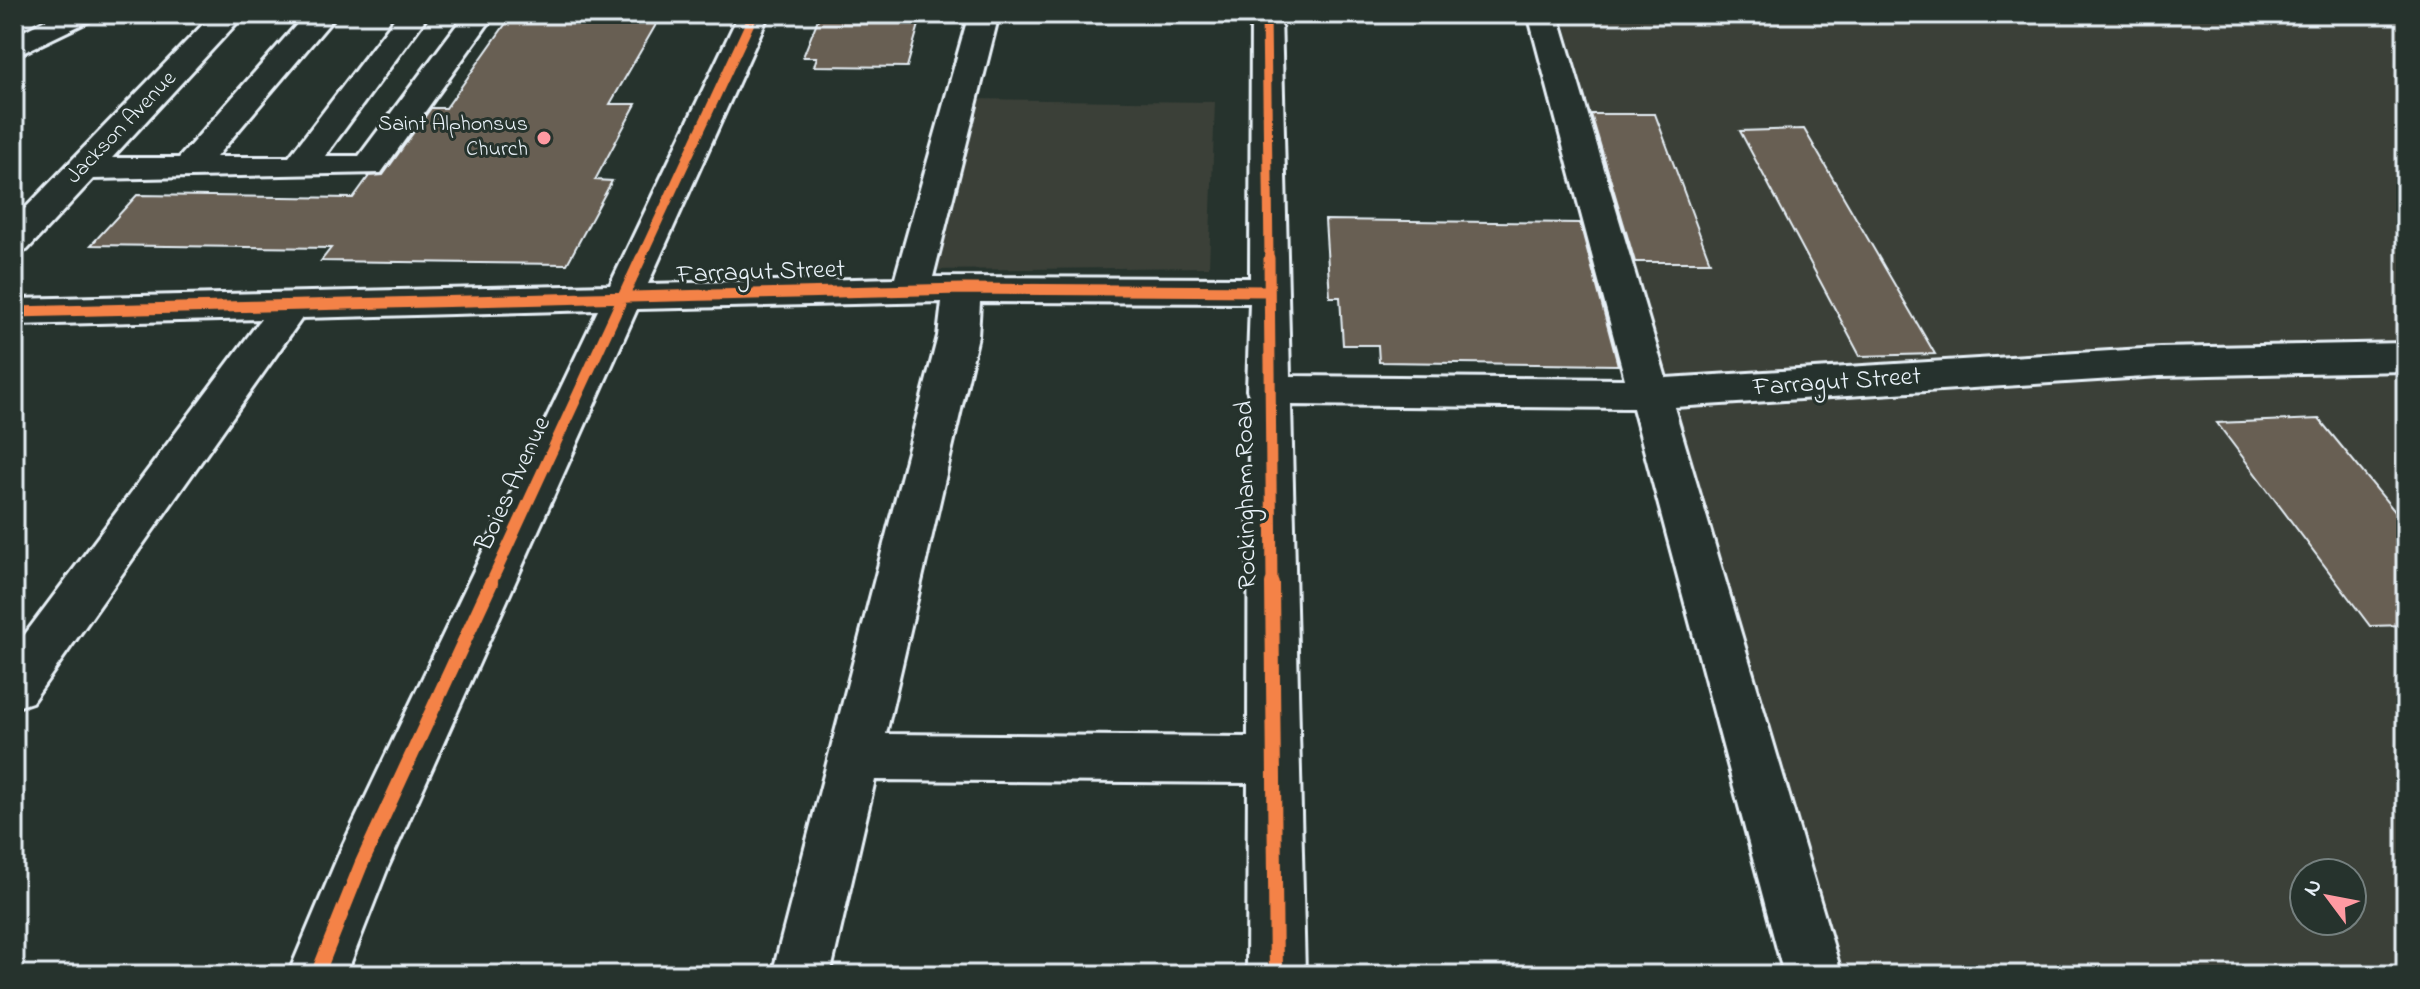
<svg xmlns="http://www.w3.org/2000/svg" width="2420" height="989" font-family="'Indie Flower',sans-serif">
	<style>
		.built { fill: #3a4038; fill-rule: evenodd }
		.building { fill: #685f52; stroke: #e8f1f8; stroke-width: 2 }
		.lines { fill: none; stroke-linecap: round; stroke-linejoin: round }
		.minor-casing { stroke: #e8f1f8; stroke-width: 6 }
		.minor { fill: #26332d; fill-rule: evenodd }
		.cycleway-far2-casing { stroke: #26332d; stroke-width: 13 }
		.cycleway-far1-casing { stroke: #26332d; stroke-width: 16 }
		.cycleway-casing { stroke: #26332d; stroke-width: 19 }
		.cycleway-far2 { stroke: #f48246; stroke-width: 9 }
		.cycleway-far1 { stroke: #f48246; stroke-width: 11 }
		.cycleway { stroke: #f48246; stroke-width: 14 }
		.poi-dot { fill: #ff9aa2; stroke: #26332d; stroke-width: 3 }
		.labels { text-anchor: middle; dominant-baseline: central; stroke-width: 6; stroke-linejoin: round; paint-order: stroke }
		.far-poi-label { font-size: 22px; fill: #e8f1f8; stroke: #26332d; text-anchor: end }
		.far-street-label { font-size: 22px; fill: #e8f1f8; stroke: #26332d }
		.street-label { font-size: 26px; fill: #e8f1f8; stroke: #26332d }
	</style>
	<rect width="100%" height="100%" fill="#26332d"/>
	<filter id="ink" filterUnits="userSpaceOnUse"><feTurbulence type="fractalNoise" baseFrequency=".0125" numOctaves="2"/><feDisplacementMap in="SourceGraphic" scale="16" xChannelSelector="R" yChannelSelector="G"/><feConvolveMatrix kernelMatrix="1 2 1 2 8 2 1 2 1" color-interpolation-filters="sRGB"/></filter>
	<g filter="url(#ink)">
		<path class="built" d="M1562 14H2406V975H1843L1657 362ZM2304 873H2352V921H2304Z
			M973 99 1215 102 1209 267 928 270Z"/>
		<path class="building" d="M820 14H922L907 67 814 66 817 57H803Z
			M509 19 658 21 610 104H636L595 180 612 181 567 264 321 261 331 248 91 245 137 195 353 198 369 176 383 175 431 108H446Z
			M1591 114H1655L1710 262H1635Z
			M1804 129 1935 354 1860 356 1740 131Z
			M1325 220 1580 223 1618 365 1379 362 1378 345H1343L1340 297H1330Z
			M2319 419 2406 525V625L2370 626 2217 423Z"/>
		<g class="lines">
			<g class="minor-casing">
				<path id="minor" d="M57 14H95L91 20 14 57V36Z
					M213 14H245L112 158H179L306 14H337L216 157H289L398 14H429L325 156H359L465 14H495L381 173 93 179 27 250 14 254V220Z
					M739 14H769L648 284 895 278 969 14H999L933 277 1250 278 1251 14H1281L1290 376 1625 379 1528 14H1558L1666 378 2160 348 2406 343V371L2160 376 1674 407 1842 975H1784L1633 408 1291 405 1305 975H1247L1248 783 875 780 830 975H772L938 336 942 302 637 309 388 867 346 975H288L342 847 598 310 302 318 32 702 14 708V649L261 319 14 325V299L610 285ZM980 302 1250 303 1247 390 1249 395 1248 737 886 734 978 336Z"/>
			</g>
			<use href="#minor" class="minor"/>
			<g class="cycleway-far2-casing">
				<path id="cycleway-far2" d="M1266 14 1269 260
					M640 260 754 14"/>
			</g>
			<g class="cycleway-far1-casing">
				<path id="cycleway-far1" d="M1269 258 1272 585
					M14 312 962 289 1269 291
					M490 585 641 258"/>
			</g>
			<g class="cycleway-casing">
				<path id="cycleway" d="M1272 583 1276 975
					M317 975 361 865 491 583"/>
			</g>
			<use href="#cycleway-far2" class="cycleway-far2"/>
			<use href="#cycleway-far1" class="cycleway-far1"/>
			<use href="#cycleway" class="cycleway"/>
		</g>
	</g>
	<circle class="poi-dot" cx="544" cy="138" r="8"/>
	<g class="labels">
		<g class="far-poi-label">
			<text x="528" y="125">Saint Alphonsus<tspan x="528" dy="25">Church</tspan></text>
		</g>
		<g class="far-street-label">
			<text transform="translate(122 128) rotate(-46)">Jackson Avenue</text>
		</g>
		<g class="street-label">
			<text transform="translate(761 273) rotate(-2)">Farragut Street</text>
			<text transform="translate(1837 383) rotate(-4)">Farragut Street</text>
			<text transform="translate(514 484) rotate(-65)">Boies Avenue</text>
			<text transform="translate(1247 495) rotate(-91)">Rockingham Road</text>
		</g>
	</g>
	<rect width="2420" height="989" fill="none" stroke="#26332d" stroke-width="48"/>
	<rect x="24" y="24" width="2372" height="941" fill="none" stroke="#e8f1f8" stroke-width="3" filter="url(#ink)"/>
	<g transform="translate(2328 897) rotate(302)"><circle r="38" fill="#26332d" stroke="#747f7e" stroke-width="2"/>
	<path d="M0-6L14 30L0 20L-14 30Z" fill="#ff9aa2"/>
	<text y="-12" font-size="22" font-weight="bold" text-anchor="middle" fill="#e8f1f8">N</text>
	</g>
</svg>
